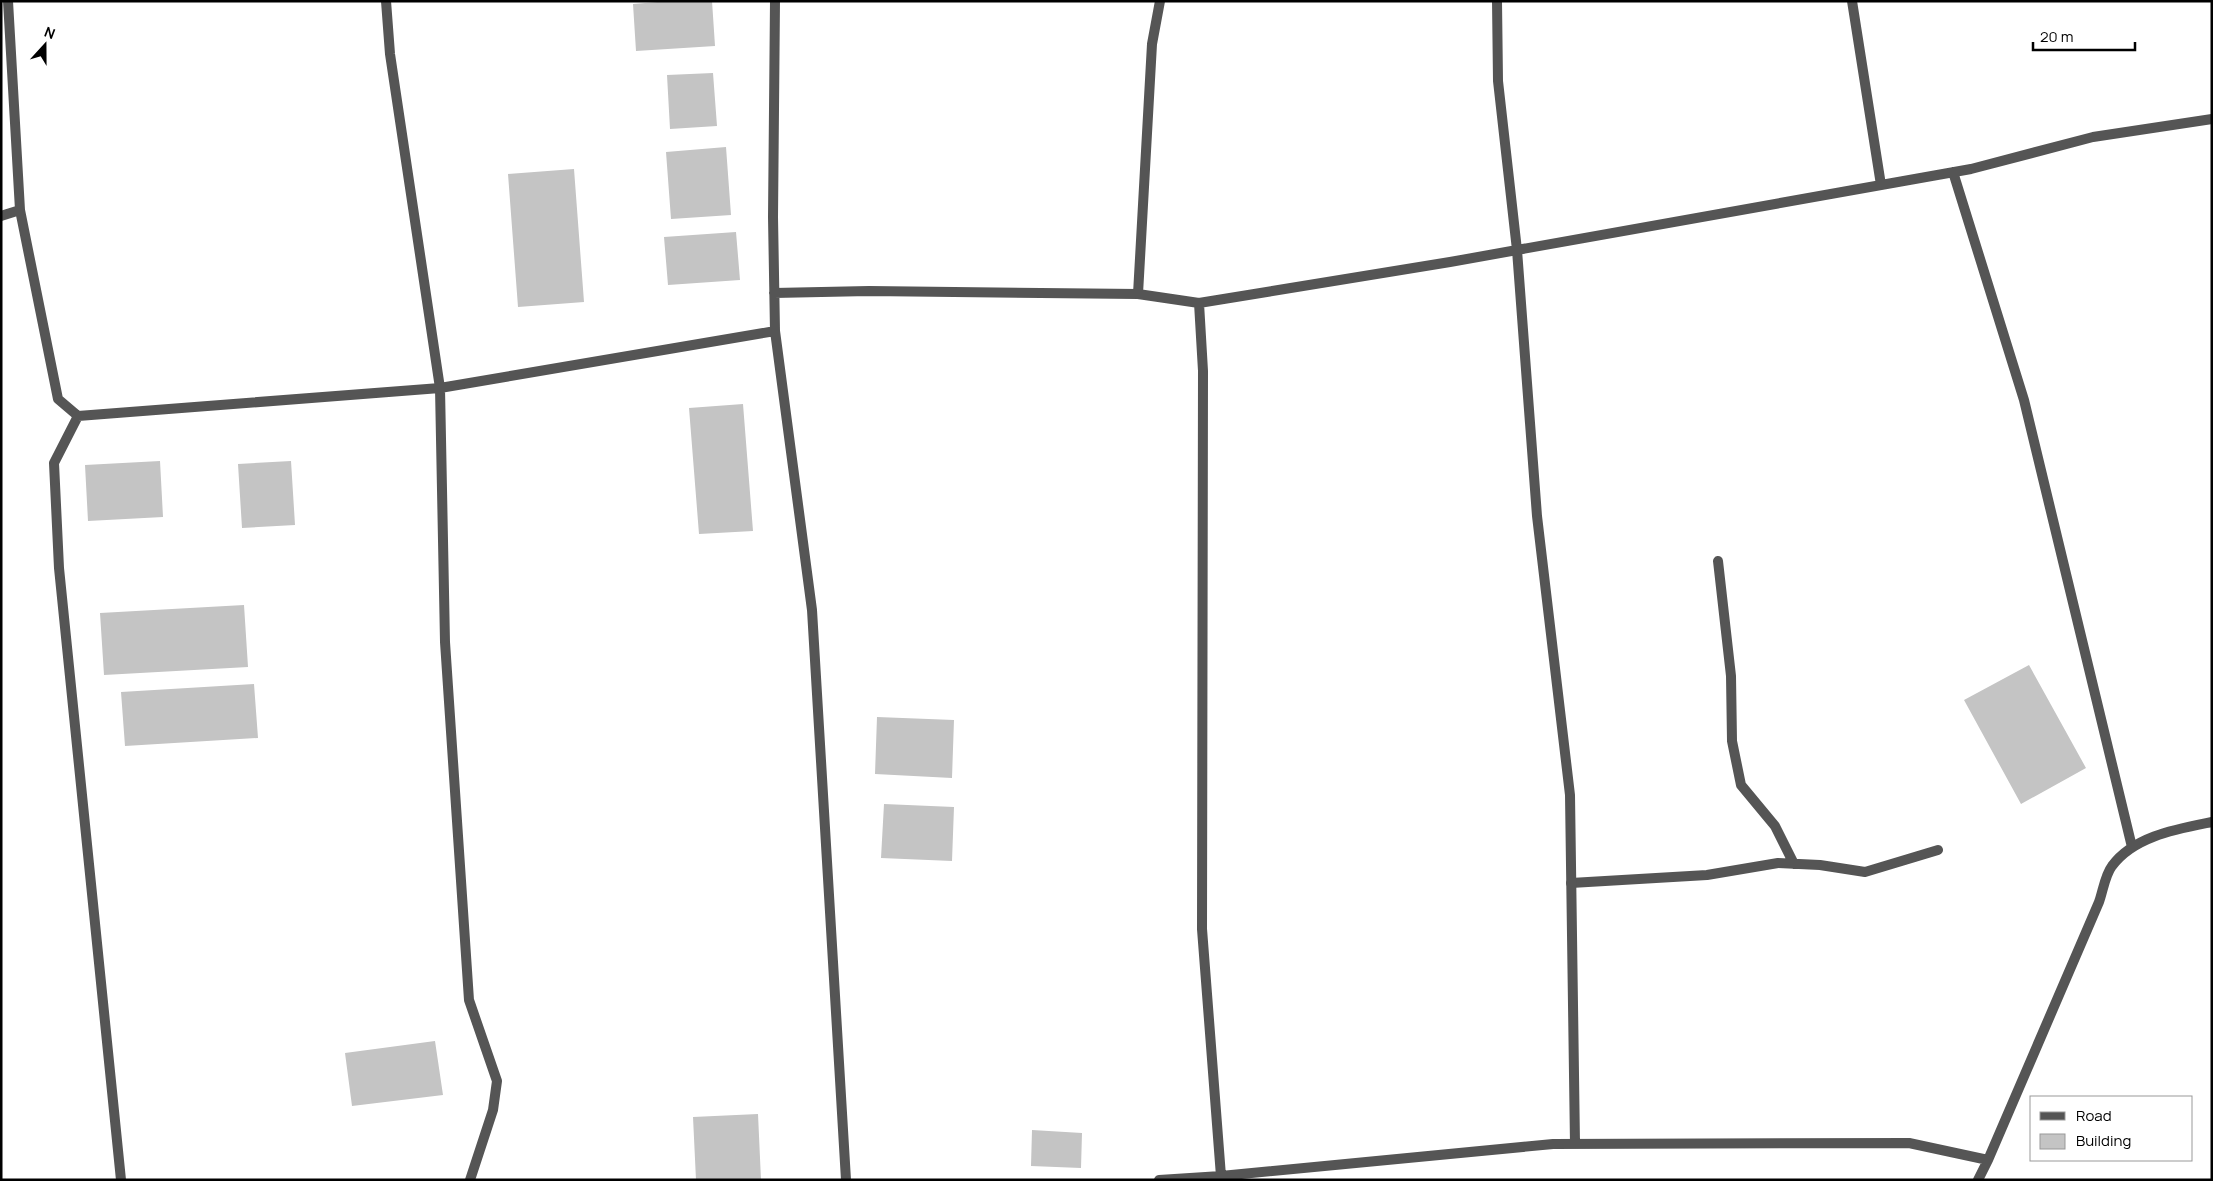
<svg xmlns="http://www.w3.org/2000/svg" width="2213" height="1181" font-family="Manrope,sans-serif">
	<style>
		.building { fill: #c4c4c4 }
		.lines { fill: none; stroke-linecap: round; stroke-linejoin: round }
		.lane { stroke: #555; stroke-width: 10 }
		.street { stroke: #555; stroke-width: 10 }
	</style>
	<rect width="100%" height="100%" fill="#fff"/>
	<path class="building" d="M670 1H712L715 46 636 51 633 4Z
		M713 73 717 126 670 129 667 75Z
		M726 147 731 215 671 219 666 152Z
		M574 169 584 302 518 307 508 174Z
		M736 232 740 280 668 285 664 237Z
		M743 404 753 531 699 534 689 408Z
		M160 461 163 517 88 521 85 465Z
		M291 461 295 525 242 528 238 464Z
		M244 605 248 667 104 675 100 613Z
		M2029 665 2086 768 2021 804 1964 700Z
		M254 684 258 738 125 746 121 692Z
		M877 717 954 720 952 778 875 774Z
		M884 804 954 807 952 861 881 858Z
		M435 1041 443 1095 352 1106 345 1053Z
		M758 1114 761 1180H696L693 1117Z
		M1032 1130 1082 1133 1081 1168 1031 1166Z"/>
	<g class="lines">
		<path class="lane" d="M1718 561 1731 676 1732 741 1741 785 1775 826 1794 864
			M1571 883 1707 875 1778 863 1820 865 1865 872 1938 850"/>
		<path class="street" d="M8 1 20 210 58 399 78 416 440 388 775 331
			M386 1 390 54 440 388 445 642 469 1000 497 1081 493 1110 470 1180
			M775 1 773 217 775 331 812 610 846 1180
			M1497 1 1498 81 1517 250 1537 516 1570 795 1575 1144
			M1852 1 1881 185
			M1953 172 2024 400 2132 847
			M1 216 20 210
			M774 293 869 291 1138 294 1199 303 1450 262 1971 169 2093 137 2212 119
			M1138 294 1152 44 1160 1
			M1199 303 1203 371 1202 929 1221 1176
			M78 416 54 463 59 568 121 1180
			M1159 1180 1221 1176 1553 1144 1909 1143 1988 1160 2099 902C2103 891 2105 875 2112 866 2134 836 2177 829 2212 822
			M1978 1180 1988 1160"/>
	</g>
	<rect width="2213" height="1181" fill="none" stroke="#000000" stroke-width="5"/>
	<rect x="2030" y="1096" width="162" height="65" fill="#ffffff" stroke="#999999"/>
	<rect x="2040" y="1112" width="25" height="8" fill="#555555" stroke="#999999"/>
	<text x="2076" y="1121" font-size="15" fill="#000000">Road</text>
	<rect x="2040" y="1134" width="25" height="15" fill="#c4c4c4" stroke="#999999"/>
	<text x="2076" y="1146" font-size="15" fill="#000000">Building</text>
	<g transform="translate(45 45) rotate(21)" stroke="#ffffff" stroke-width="4" paint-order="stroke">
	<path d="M0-4L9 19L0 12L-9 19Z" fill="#000000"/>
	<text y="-8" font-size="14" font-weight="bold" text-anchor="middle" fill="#000000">N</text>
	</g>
	<path d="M2033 42v8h102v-8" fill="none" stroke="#000000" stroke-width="2.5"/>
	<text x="2040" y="42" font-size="15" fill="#000000" stroke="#ffffff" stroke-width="4" paint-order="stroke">20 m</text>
</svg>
